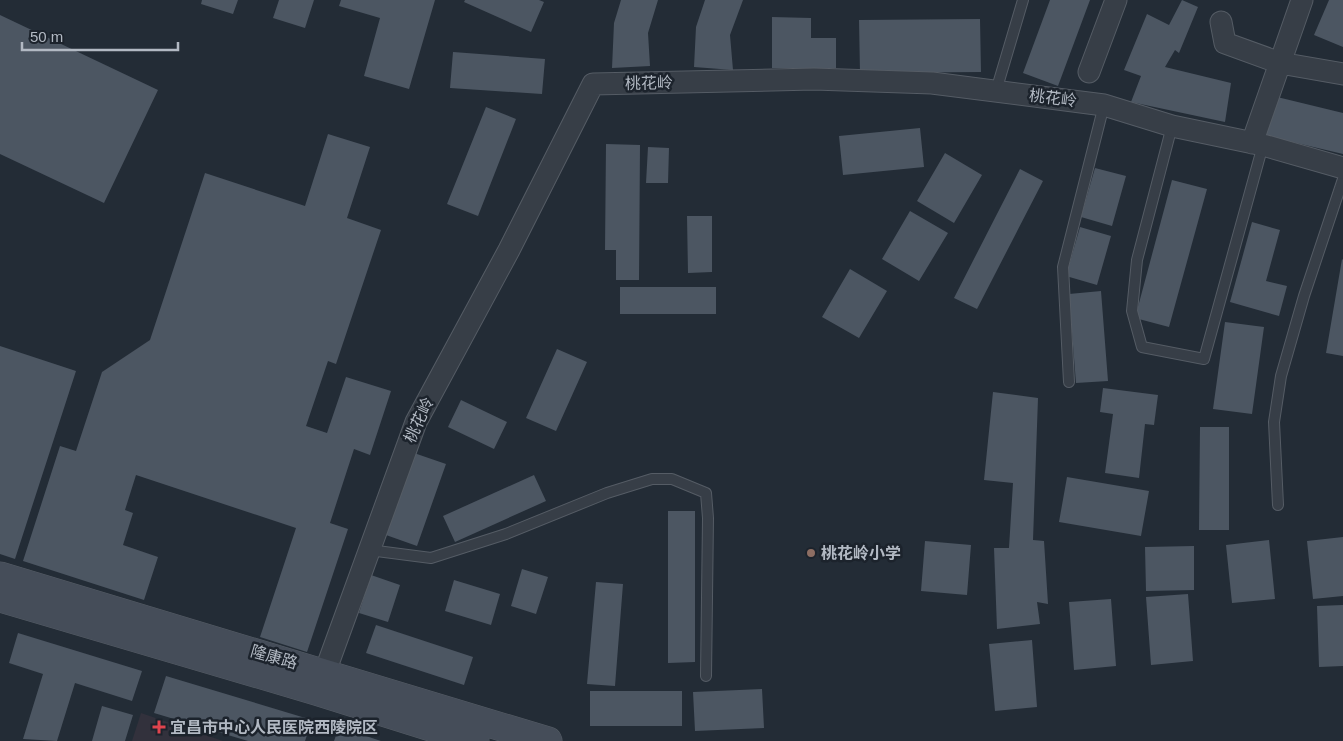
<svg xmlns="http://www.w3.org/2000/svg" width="1343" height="741" font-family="Helvetica,'Noto Sans SC',sans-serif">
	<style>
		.medical { fill: #32313c }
		.building { fill: #4c5662 }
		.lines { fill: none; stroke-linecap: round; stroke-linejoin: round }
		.lane-casing { stroke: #555c65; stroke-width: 12 }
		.street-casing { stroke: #555c65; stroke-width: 23 }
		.secondary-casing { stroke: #555c65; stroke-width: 29 }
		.lane { stroke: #373e47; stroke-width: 10 }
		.street { stroke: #373e47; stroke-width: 21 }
		.secondary { stroke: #454d59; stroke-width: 28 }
		.education-dot { fill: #8d6e63; stroke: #1c232c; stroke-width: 2 }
		.health-dot { fill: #e0444e; stroke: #1c232c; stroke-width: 2 }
		.labels { text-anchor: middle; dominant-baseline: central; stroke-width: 5; stroke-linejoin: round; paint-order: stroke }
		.street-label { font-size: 16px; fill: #b2b9c3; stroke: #1c232c }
		.poi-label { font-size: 16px; font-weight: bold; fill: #b2b9c3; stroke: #1c232c; text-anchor: start }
	</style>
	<rect width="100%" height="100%" fill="#232c36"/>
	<path class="medical" d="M141 713 223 741H132Z"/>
	<path class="building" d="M202 0H238L233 14 201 4Z
		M279 0H314L305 28 273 18Z
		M341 0H435L409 89 364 76 380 18 339 6Z
		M465 0H539L544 2 531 32 464 2Z
		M621 0H658L648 33 650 66 612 68 614 23Z
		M705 0H743L730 35 733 70 694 67 696 27Z
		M1050 0H1090L1058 86 1023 73Z
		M1182 0 1198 7 1179 53 1175 50 1165 67 1231 83 1225 122 1131 102 1141 76 1124 70 1147 14 1169 25Z
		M1329 0H1343V47L1314 35Z
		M0 15 158 90 104 203 0 154Z
		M772 17 811 18V38H836V68H772Z
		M980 19 981 72 860 73 859 20Z
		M453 52 545 59 542 94 450 88Z
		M1273 96 1343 113V154L1263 135Z
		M486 107 516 119 478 216 447 204Z
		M920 128 924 167 843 175 839 136Z
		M328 134 370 147 347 218 381 230 336 364 328 361 306 426 327 433 346 377 391 391 370 455 354 449 330 523 348 529 307 652 260 637 296 528 136 475 125 510 133 513 123 545 158 557 144 600 23 561 60 446 76 451 102 372 150 340 205 173 305 206Z
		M606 144 640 145 639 280H616V250H605Z
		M648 147 669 148 668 183H646Z
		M945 153 982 175 954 223 917 201Z
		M1095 168 1126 176 1112 226 1081 217Z
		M1020 169 1043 181 977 309 954 298Z
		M1172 180 1207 189 1169 327 1135 318Z
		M910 211 948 233 919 281 882 259Z
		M687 216H712V272L688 273Z
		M1252 222 1280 230 1266 281 1287 286 1279 316 1230 302Z
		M1080 227 1111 236 1097 285 1066 276Z
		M1342 259 1343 260V356L1326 353Z
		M850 269 887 291 859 338 822 317Z
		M620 287H716V314H620Z
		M1101 291 1108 381 1076 383 1069 294Z
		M1225 322 1264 327 1252 414 1213 409Z
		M0 346 76 371 15 559 0 554Z
		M557 349 587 362 556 431 526 418Z
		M1103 388 1158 395 1154 425 1145 424 1139 478 1105 473 1113 414 1100 412Z
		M993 392 1038 398 1033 540 1044 541 1048 604 1037 602 1040 624 997 629 994 548H1009L1013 483 984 480Z
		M461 400 507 422 494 449 448 427Z
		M1200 427H1229V530H1199Z
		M414 453 446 464 417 546 386 535Z
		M534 475 546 501 455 542 443 516Z
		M1067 477 1149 491 1141 536 1059 522Z
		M668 511H695V662L668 663Z
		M1343 537V596L1313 599 1307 541Z
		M1269 540 1275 599 1232 603 1226 545Z
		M925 541 971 545 967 595 921 591Z
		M1194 546V590L1146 591 1145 547Z
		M522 569 548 577 536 614 511 606Z
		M371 575 400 585 388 622 359 613Z
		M454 580 500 594 491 625 445 611Z
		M596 582 623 584 615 686 587 684Z
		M1188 594 1193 661 1151 665 1146 597Z
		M1111 599 1116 666 1074 670 1069 602Z
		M1343 605V666L1319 667 1317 606Z
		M376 625 473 657 464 685 366 653Z
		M18 633 142 671 132 701 75 683 57 741 23 739 43 674 9 663Z
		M1032 640 1037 707 995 711 989 644Z
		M166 676 312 720 305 741H248L154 713Z
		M762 689 764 728 695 731 693 692Z
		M590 691H682V726H590Z
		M102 706 133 715 125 741H92Z
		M339 727 381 741H334Z"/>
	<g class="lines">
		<g class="lane-casing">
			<path id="lane" d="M996 91 1023 0
				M1172 126 1137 260 1132 311 1142 347 1204 359 1263 145
				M1069 382 1063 267 1104 105
				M1278 505 1274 422 1281 376 1304 296 1343 179
				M369 550 431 558 506 534 607 493 652 479H672L706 493 708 518 706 676"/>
		</g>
		<g class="street-casing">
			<path id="street" d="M1221 22 1225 43 1280 63 1343 74
				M1089 72 1116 0
				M1252 143 1302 0
				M325 672 416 422 509 250 593 84 814 79 932 83 1104 105 1172 126 1263 145 1343 168"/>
		</g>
		<g class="secondary-casing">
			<path id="secondary" d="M0 576 548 741
				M0 598 316 691 475 741"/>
		</g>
		<use href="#lane" class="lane"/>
		<use href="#street" class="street"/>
		<use href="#secondary" class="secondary"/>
	</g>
	<circle class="education-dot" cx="811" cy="553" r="5"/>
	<path class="health-dot" d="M156.5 719.5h5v5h5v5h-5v5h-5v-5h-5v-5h5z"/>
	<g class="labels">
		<g class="street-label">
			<text transform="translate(649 83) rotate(-1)">桃花岭</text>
			<text transform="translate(1053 98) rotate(7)">桃花岭</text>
			<text transform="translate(419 420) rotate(-65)">桃花岭</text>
			<text transform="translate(274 657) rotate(16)">隆康路</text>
		</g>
		<g class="poi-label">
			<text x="821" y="553">桃花岭小学</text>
			<text x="170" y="727">宜昌市中心人民医院西陵院区</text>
		</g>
	</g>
	<path d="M22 42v8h156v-8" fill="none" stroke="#b2b9c3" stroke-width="2.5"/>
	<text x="30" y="42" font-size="15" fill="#b2b9c3" stroke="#1c232c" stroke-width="4" paint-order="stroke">50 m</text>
</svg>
